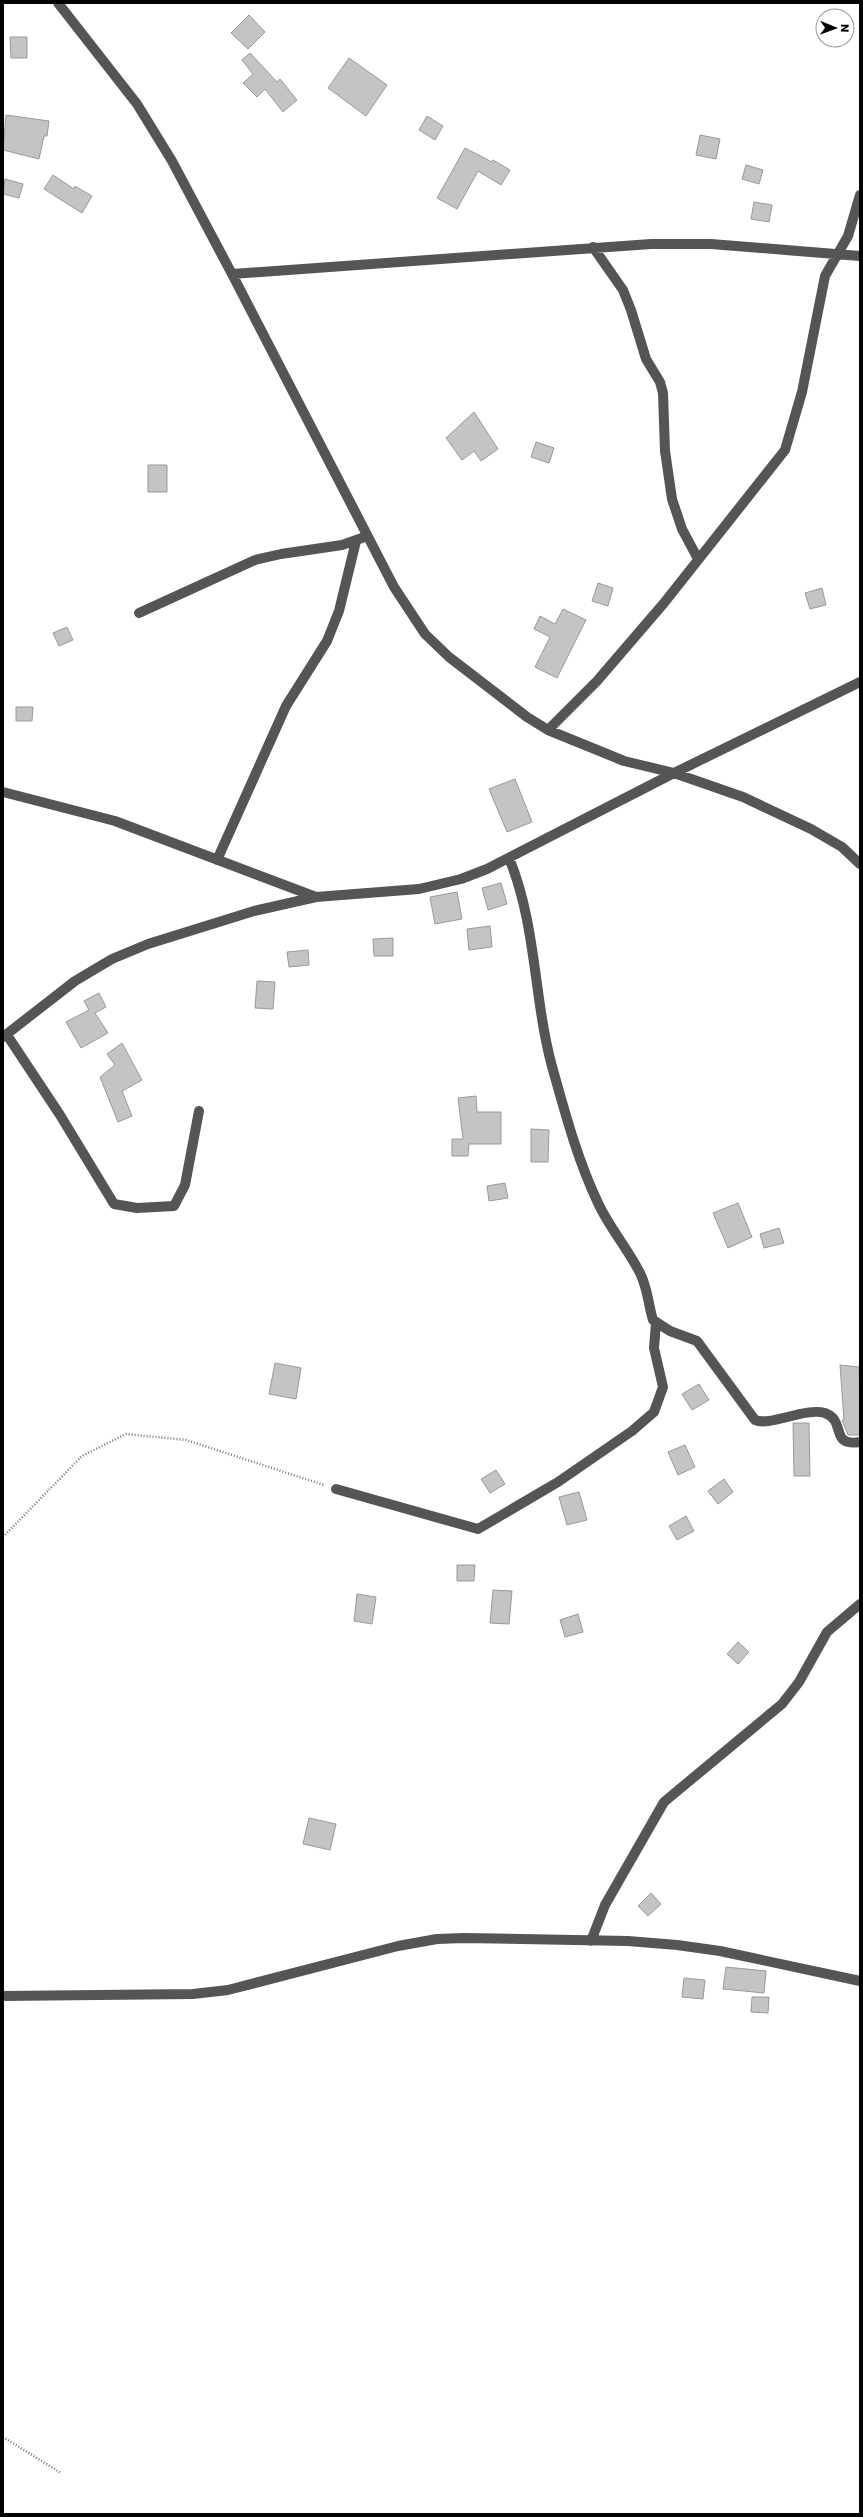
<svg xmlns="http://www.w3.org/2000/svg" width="863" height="2517" font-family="Poppins,sans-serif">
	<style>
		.building { fill: #c4c4c4; stroke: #999 }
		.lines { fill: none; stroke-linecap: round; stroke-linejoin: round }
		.path { stroke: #777; stroke-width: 2.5; stroke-dasharray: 1 2; stroke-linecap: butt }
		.minor { stroke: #555; stroke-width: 10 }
	</style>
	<rect width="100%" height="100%" fill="#fff"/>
	<path class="building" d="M249 15 265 32 248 49 231 33Z
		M10 37H27V58H11Z
		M250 53 277 82 280 79 297 100 283 112 265 89 257 97 243 83 253 74 242 60Z
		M349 58 387 85 366 116 328 88Z
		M6 115 49 121 47 136H44L39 159 3 150Z
		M427 116 443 126 435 140 419 130Z
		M700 135 720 139 716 159 696 155Z
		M465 148 492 162 493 160 510 170 501 185 478 171 457 209 437 198Z
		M746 165 763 170 759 184 742 179Z
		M53 175 74 189 75 186 92 196 82 213 44 189Z
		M5 179 23 184 19 198 3 194Z
		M754 202 772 205 769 222 751 219Z
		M474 412 498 449 481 461 474 451 462 460 446 438Z
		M536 442 554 448 549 463 531 457Z
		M148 465H167V492H148Z
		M598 583 613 588 608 606 592 601Z
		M822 588 826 605 810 609 805 593Z
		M563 609 586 620 557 678 535 667 550 637 534 629 540 616 555 624Z
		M67 627 73 640 59 646 53 633Z
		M16 707H33L32 721H16Z
		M515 779 532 822 507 832 489 789Z
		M501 883 507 904 488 910 482 888Z
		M457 892 462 919 435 924 430 897Z
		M490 926 492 947 469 950 467 929Z
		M393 938V956H374L373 939Z
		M308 950 309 965 289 967 287 952Z
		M257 981 275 982 273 1009 255 1008Z
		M99 993 106 1007 95 1013 108 1033 81 1048 66 1022 89 1010 84 1001Z
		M122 1043 142 1080 122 1091 132 1116 118 1122 100 1077 115 1065 107 1054Z
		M476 1096 477 1112H501V1144H469L468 1156H452V1139H463L458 1098Z
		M531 1129 549 1130 548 1162H531Z
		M505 1183 508 1198 489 1201 487 1186Z
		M738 1203 752 1237 728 1248 713 1213Z
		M779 1228 784 1243 764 1248 760 1234Z
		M275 1363 301 1368 296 1399 269 1394Z
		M840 1365 859 1367 860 1435H848L842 1420H844Z
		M699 1384 709 1400 692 1410 682 1394Z
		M793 1423H809L810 1476H794Z
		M685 1445 695 1467 678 1475 668 1452Z
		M496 1470 505 1484 490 1493 481 1479Z
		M724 1479 733 1492 718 1504 708 1491Z
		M579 1492 587 1520 567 1525 559 1497Z
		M686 1516 694 1531 677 1540 669 1526Z
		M457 1565H475L474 1581H457Z
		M493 1590 512 1591 509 1624 490 1623Z
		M357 1594 376 1597 372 1624 354 1621Z
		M578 1614 583 1632 565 1637 560 1620Z
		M738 1642 749 1652 738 1664 727 1654Z
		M309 1818 336 1824 330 1850 303 1844Z
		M651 1893 661 1904 648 1916 638 1906Z
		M726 1967 766 1971 764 1993 723 1989Z
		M684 1978 705 1980 703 1999 682 1997Z
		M752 1997H769L768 2013 751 2012Z"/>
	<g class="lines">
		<path class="path" d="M3 1537 82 1456 126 1434 186 1440 324 1485
			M3 2437 61 2473"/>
		<path class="minor" d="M58 3 137 104 172 161 232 274 394 587 425 634 449 657 527 717 548 730 624 761 674 773 743 797 811 829 842 847 860 864
			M593 247 623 290 631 310 646 359 660 382 663 393 665 451 672 499 682 529 698 559
			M232 274 651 244H711L860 256
			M139 613 255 560 281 554 342 545 362 538
			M548 730 597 681 664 603 785 450 802 392 825 276 848 236 860 195
			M3 792 115 821 316 897
			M509 858C538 928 533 1005 555 1077 567 1120 579 1163 598 1203 609 1227 628 1249 640 1273 648 1289 648 1304 653 1320L670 1331 697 1341 755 1420C769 1427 805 1407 825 1413 847 1421 829 1447 860 1442
			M217 860 286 706 327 641 339 611 356 541
			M7 1035 60 1115 114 1204 137 1208 174 1206 185 1185 199 1111
			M3 1037 75 981 112 959 148 944 254 911 316 897 419 889 461 879 487 869 674 773 860 682
			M336 1489 478 1529 558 1482 632 1431 654 1412 663 1387 654 1348 656 1323
			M591 1941 605 1905 664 1802 782 1704 799 1682 827 1632 860 1604
			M3 1996 193 1994 228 1990 398 1946 437 1939 464 1938 628 1941 677 1945 720 1951 860 1981"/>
	</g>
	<rect width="863" height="2517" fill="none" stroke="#000000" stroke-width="8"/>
	<g transform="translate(835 28) rotate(91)"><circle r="19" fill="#ffffff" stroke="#999999"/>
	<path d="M0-3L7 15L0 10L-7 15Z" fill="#000000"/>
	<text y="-6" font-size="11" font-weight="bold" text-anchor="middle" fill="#000000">N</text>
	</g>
</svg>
